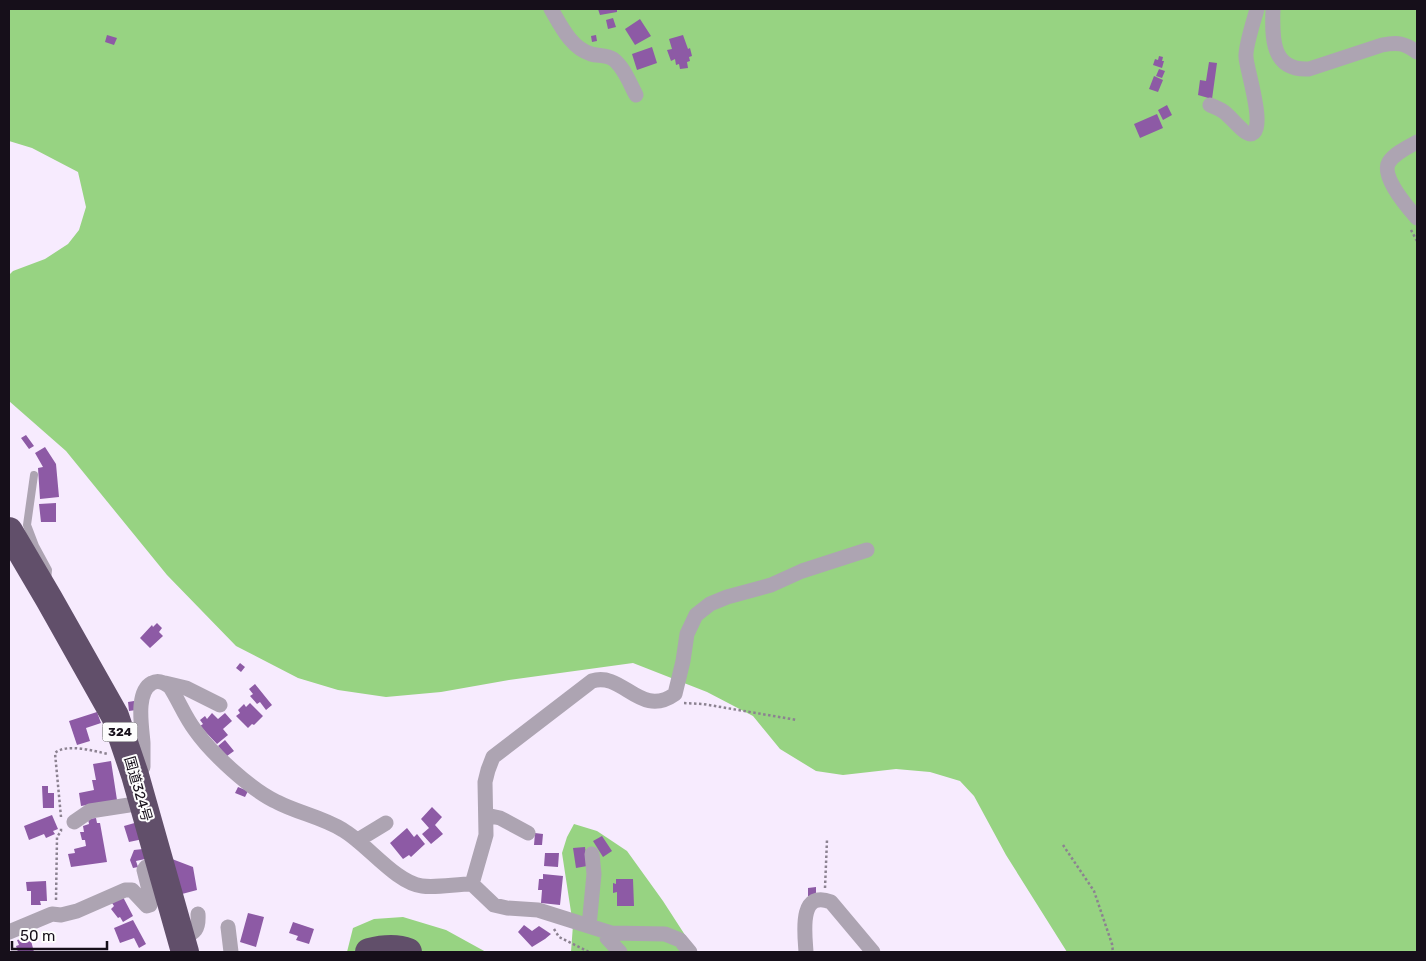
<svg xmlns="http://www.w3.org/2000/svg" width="1426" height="961" font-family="Rubik,'Noto Sans JP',sans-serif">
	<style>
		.forest { fill: #97d382 }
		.building { fill: #8d5aa5 }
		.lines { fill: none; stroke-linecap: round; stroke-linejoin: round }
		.path { stroke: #8c8291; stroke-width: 2.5; stroke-dasharray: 2.5 2.5; stroke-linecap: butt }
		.lane { stroke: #ada4b2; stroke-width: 8 }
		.street { stroke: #ada4b2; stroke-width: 15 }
		.highway { stroke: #614f6a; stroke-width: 28 }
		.labels { text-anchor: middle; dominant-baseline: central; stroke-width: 4; stroke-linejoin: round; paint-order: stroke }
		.shield { fill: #fdfdfd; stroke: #5b565e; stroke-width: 1 }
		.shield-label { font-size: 12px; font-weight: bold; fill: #160f1a }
		.street-label { font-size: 14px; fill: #160f1a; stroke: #fdfdfd }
	</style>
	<rect width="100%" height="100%" fill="#f7ebfe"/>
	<path class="forest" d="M9 9H1417V952H1067L1006 855 974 796 960 781 930 772 896 769 843 775 816 771 780 749 753 716 707 692 633 663 509 680 441 692 386 697 338 690 298 678 236 646 167 575 66 451 9 401V275L13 271 45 259 68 244 79 230 86 207 78 172 32 148 9 141Z
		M574 824 597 831 627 851 663 901 696 952H571L573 925 562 853 567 837Z
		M403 917 446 930 486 952H347L353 928 374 919Z"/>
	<path class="building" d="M598 9H617V12L600 15Z
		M613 18 616 27 608 29 606 20Z
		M640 19 651 36 635 45 625 29Z
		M107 35 117 38 114 45 105 42Z
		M596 35 597 41 592 42 591 36Z
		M683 35 688 49 690 48 692 56 689 57 690 61 687 62 688 68 680 69 679 64 676 65 675 59 671 61 667 50 672 49 669 39Z
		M652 47 657 63 637 70 632 54Z
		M1159 56 1163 57 1162 61H1164L1162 68 1153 65 1155 59 1158 60Z
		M1209 62 1217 63 1212 99 1198 95 1200 80 1206 81Z
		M1159 69 1165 71 1162 78 1156 76Z
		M1154 76 1163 80 1158 92 1149 89Z
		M1167 105 1172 115 1163 120 1158 110Z
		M1157 114 1163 128 1140 138 1134 124Z
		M26 435 34 446 29 449 21 438Z
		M45 447 56 464 59 497 40 499 38 468 43 467 35 453Z
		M56 503V522H41L39 504Z
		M157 623 162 628 159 632 163 636 150 648 140 638 152 625 153 627Z
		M240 663 245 667 241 672 236 668Z
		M255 684 272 705 266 710 260 702 257 704 250 696 253 694 249 689Z
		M134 701 136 710 129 711 128 702Z
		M250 703 263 716 254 725 252 724 248 728 236 716 240 713 238 710 244 704 246 707Z
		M97 712 101 723 86 728 90 741 77 745 69 721Z
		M212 713 218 719 225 713 232 721 223 729 228 735 217 744 200 726 203 724 200 720 205 716 207 719Z
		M225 740 234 751 227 756 218 746Z
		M111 761 117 800 81 806 79 793 94 790 92 780H96L93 764Z
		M42 786H48V793H54V808H43Z
		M238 787 248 791 245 797 235 793Z
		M432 807 442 817 435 825 443 834 431 844 422 834 429 828 421 819Z
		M52 815 58 829 53 831 55 834 46 838 44 834 29 840 24 826Z
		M96 818 97 823H100L107 862 71 867 68 854 75 853 74 849 86 846 85 840H82L80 832H84L83 826 89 824 88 819Z
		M138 822 143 839 129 842 124 826Z
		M407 828 414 837 417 834 425 844 411 857 409 855 403 859 390 843Z
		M535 833 543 834 542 845H534Z
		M602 836 612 851 603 857 593 841Z
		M585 847 587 866 576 868 573 848Z
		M143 849 145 859 136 861 138 867 133 868 130 860 134 850Z
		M545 853H559L558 867 544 866Z
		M172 859 193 867 197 890 182 894Z
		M543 874 563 876 560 905 541 903 542 890H538L539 879H543Z
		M616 879H633L634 906H617V892L613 893V883L616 884Z
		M46 881 47 901H40L41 905H31V891H27L26 882Z
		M816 887V896H808V888Z
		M123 897 133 916 123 922 120 917 118 918 111 909 114 906 112 903Z
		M248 913 264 917 256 947 240 942Z
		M133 920 146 944 139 948 134 938 120 943 114 928Z
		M293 922 314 929 309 944 296 940 298 936 289 933Z
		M524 925 532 931 539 926 551 934 545 939 532 947 518 932Z
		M30 937 34 952H18L16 946 19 945 17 940Z"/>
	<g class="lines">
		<path class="path" d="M1411 230 1417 241
			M684 703 703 704 797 720
			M61 817 55 753C66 743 94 751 108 754
			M1063 845 1094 891 1112 944 1113 952
			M825 888 827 840
			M56 900 57 837 61 831V827
			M554 929 559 937 589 952"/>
		<path class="lane" d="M34 475 27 525 35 546 48 570 47 580"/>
		<path class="street" d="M551 9C561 26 571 48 591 54 598 56 607 55 613 59 624 67 630 84 636 95
			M1273 9C1272 37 1271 71 1309 69L1382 45C1398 42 1404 43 1417 52
			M1210 105C1215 107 1220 109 1224 112 1230 116 1244 134 1250 134 1268 133 1246 68 1246 57 1245 47 1254 20 1257 9
			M1417 142C1408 147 1395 153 1389 162 1380 176 1408 208 1417 218
			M165 683 186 688 220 705
			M138 772 143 767C143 759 143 751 143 743 142 728 135 692 152 683 159 679 165 683 170 687 179 701 185 717 195 730 211 753 251 790 277 802 298 813 322 817 343 830 367 844 396 883 422 886 437 888 456 884 472 884L494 905 507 908 538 910 611 933 665 934 680 940 690 952
			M486 815 500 818 528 833
			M74 822 90 811 142 803
			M358 840 386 823
			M472 884 486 835 485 782 488 770 493 757 592 681C623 671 640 719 675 694L683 661 687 634 696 615 710 604 727 597 771 585 802 571 867 550
			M589 926 594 874 592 854
			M228 927 231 952
			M9 932 52 914 61 915 77 911 125 890H132L147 906 150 905 151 898 144 870 146 867 160 864
			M607 932V938L620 952
			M182 939C195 932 199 930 198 914
			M806 952C805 935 798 889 831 902L873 952"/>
		<path class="highway" d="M9 531 49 599 115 716 135 775 185 952
			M369 952C381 949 396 947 408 952"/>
	</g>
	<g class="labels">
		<rect class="shield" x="102.5" y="722.5" width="35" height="19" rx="4"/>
		<g class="shield-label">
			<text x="120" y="732">324</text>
		</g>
		<g class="street-label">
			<text transform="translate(138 789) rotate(74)">国道324号</text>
		</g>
	</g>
	<rect width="1426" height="961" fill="none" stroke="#160f1a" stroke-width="20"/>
	<path d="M12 941v8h95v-8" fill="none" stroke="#160f1a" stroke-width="2.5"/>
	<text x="20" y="941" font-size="15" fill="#160f1a" stroke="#fdfdfd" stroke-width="4" paint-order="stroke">50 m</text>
</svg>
